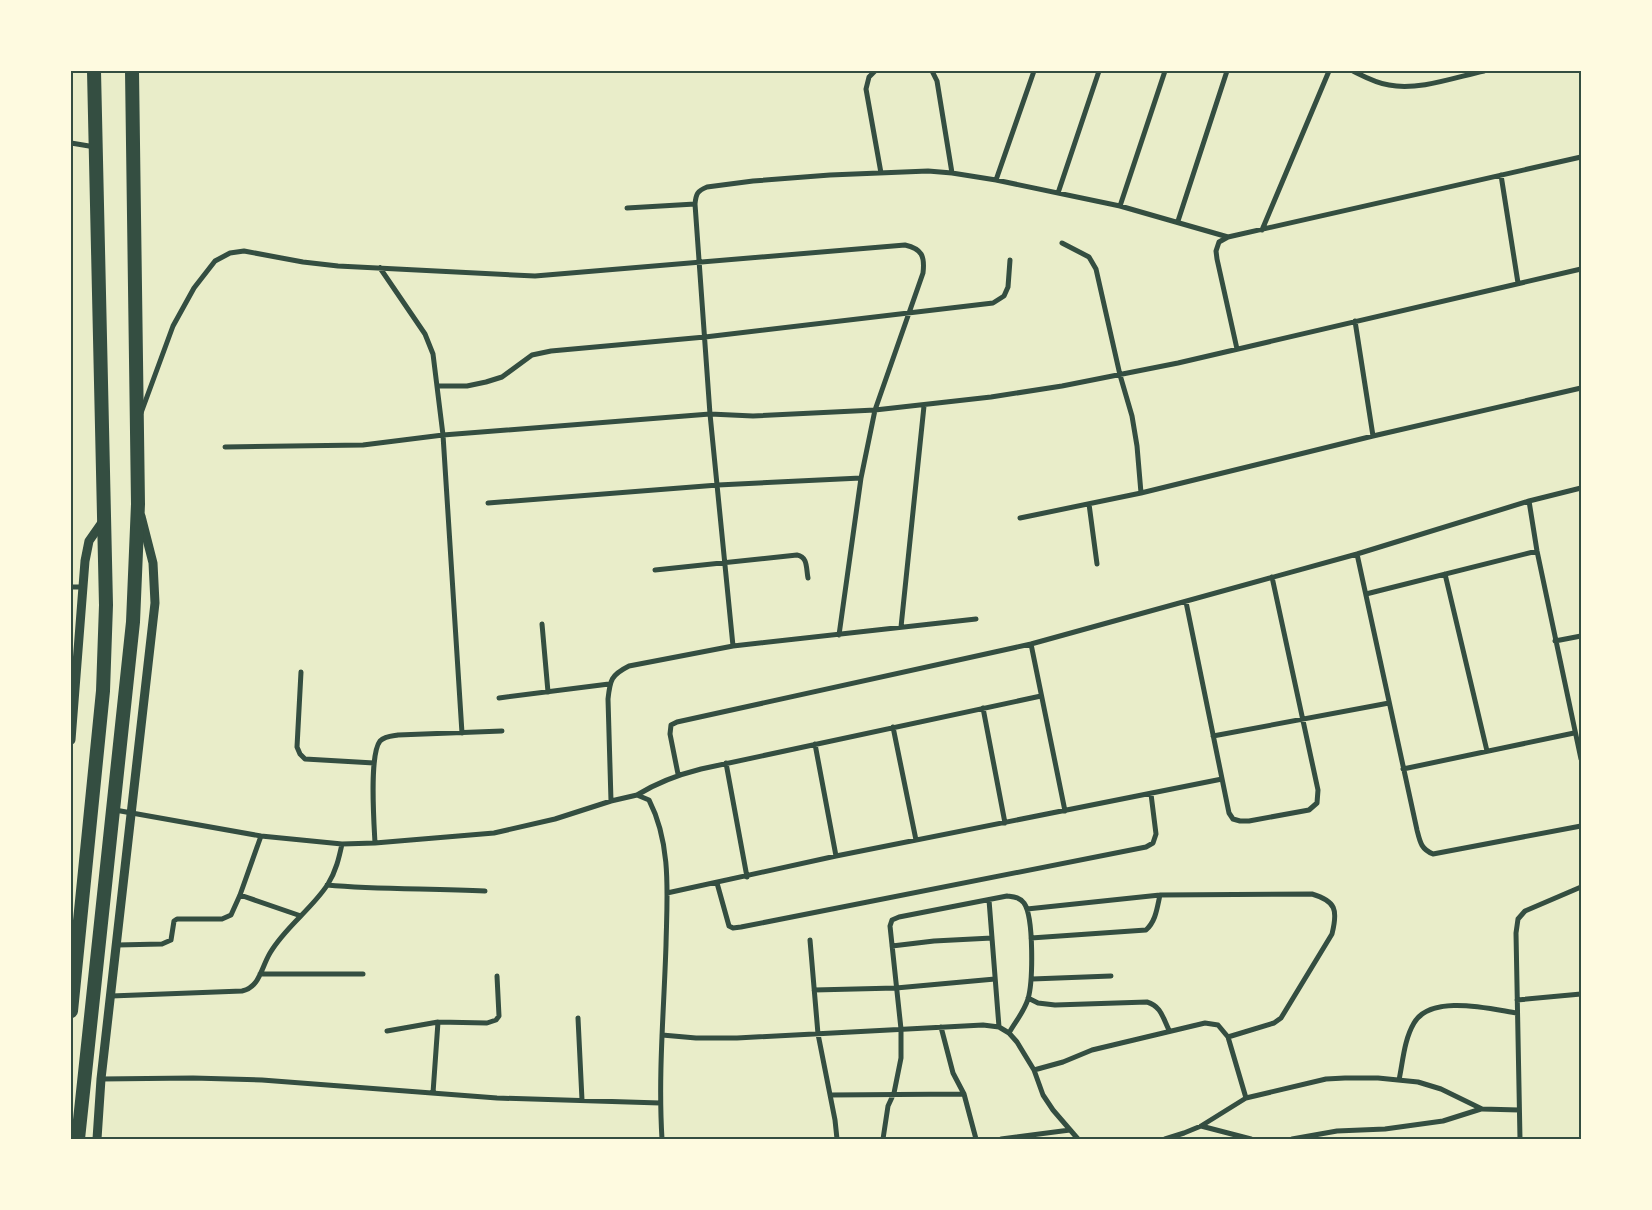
<svg xmlns="http://www.w3.org/2000/svg" width="1652" height="1210" font-family="'Titillium Web',sans-serif">
	<style>
		.lines { fill: none; stroke-linecap: round; stroke-linejoin: round }
		.minor { stroke: #344e41; stroke-width: 5 }
		.tertiary { stroke: #344e41; stroke-width: 9 }
		.trunk { stroke: #344e41; stroke-width: 14 }
		.neatline { fill: none; stroke: #344e41; stroke-width: 2 }
	</style>
	<rect width="100%" height="100%" fill="#e9edc9"/>
	<g class="lines">
		<path class="minor" d="M875 71 869 77 866 89 881 173
			M932 71 937 81 952 173
			M1353 71C1365 77 1376 83 1389 85 1418 91 1456 77 1484 71
			M71 143 95 147
			M1501 175 1518 283
			M996 180 1034 71
			M1058 193 1099 71
			M1120 206 1165 71
			M627 208 695 204
			M1178 221 1227 71
			M1262 230 1329 71
			M1062 243 1089 257 1096 269 1120 375 1132 416 1137 446 1141 493
			M380 268 425 334 433 354 443 435 462 733
			M1355 321 1373 436
			M1237 349 1217 259 1216 251 1219 242 1228 237 1581 157
			M438 386H467L486 382 502 377 532 355 551 351 705 337 993 303 1004 296 1008 287 1010 260
			M141 413 173 326 194 288 215 261 230 253 244 251 303 262 338 266 535 276 905 245C922 249 925 256 923 273L875 410 861 478 839 635
			M225 447 363 445 443 435 710 414 753 416 875 410 991 397 1062 386 1178 363 1581 269
			M1529 501 1537 551 1581 759
			M488 503 718 485 861 478
			M1089 504 1097 564
			M1020 518 1141 493 1373 436 1581 388
			M1357 554 1417 830C1420 842 1421 849 1433 854L1581 826
			M655 570 797 555C808 557 806 568 808 578
			M1445 574 1487 751
			M71 587H82
			M1366 594 1537 551
			M1186 602 1229 813 1233 819 1240 821H1249L1309 810 1317 803 1318 790 1272 577
			M542 624 548 692
			M901 627 924 406
			M1555 641 1581 636
			M1031 644 1065 811
			M733 646 710 414 695 204C696 194 697 191 707 187L753 181 830 175 928 171 952 173 996 180 1120 206 1228 237
			M301 672 297 747 300 754 305 759 374 763
			M499 698 609 684
			M983 708 1005 823
			M893 727 916 840
			M1213 736 1389 703
			M815 744 836 856
			M726 763 747 877
			M1403 769 1574 733
			M678 774 670 734 671 725 677 722 1031 644 1357 554 1529 501 1581 488
			M637 795C658 782 677 775 701 769L1041 696
			M611 801 608 699C610 680 611 675 629 666L733 646 976 619
			M115 810 261 836 342 844 375 843 494 833 555 819 611 801 637 795 649 800C672 845 667 896 666 945 664 1010 658 1074 662 1139
			M375 843C374 823 369 755 380 741 385 736 392 736 398 735L502 731
			M717 883 729 926 733 928 741 927 1146 847 1153 843 1156 834 1151 794
			M327 885C380 890 432 888 485 891
			M667 893 836 856 1222 779
			M240 895 301 916
			M989 900 999 1027
			M1027 909 1160 895 1312 894C1336 901 1338 910 1332 934L1281 1018 1274 1023 1228 1037
			M1031 938 1146 930C1156 921 1157 908 1160 895
			M810 940 818 1034 835 1120 837 1139
			M117 945 162 944 171 940 174 921 177 919H222L231 915 240 895 261 836
			M892 946 934 941 992 938
			M260 974H363
			M1032 979 1111 976
			M814 990 896 988 995 979
			M111 996 242 991C260 987 261 968 270 953 285 927 312 909 328 884 336 871 339 858 342 844
			M1028 998 1038 1003 1055 1005 1147 1002C1161 1006 1163 1018 1169 1030
			M1517 1000 1581 994
			M578 1018 582 1100
			M941 1027 953 1073 964 1094 976 1139
			M387 1031 438 1022 487 1023 496 1020 499 1016 497 976
			M662 1035 696 1038H737L983 1025 999 1027 1009 1033 1017 1042 1034 1070 1043 1095 1053 1110 1078 1139
			M1034 1070 1063 1062 1092 1050 1205 1023 1218 1025 1228 1037 1246 1098
			M101 1079 193 1078 262 1080 497 1098 660 1103
			M1399 1080C1403 1061 1404 1040 1414 1023 1431 994 1490 1009 1517 1013
			M433 1093 438 1022
			M830 1095 964 1094
			M1201 1126 1251 1139
			M883 1139 888 1106 894 1093 901 1058V1029L890 926 892 920 899 917 1007 896C1014 897 1019 897 1024 903 1034 917 1033 982 1028 999 1024 1012 1015 1022 1009 1033
			M1001 1139 1070 1130
			M1165 1139 1184 1133 1201 1126 1246 1098 1326 1079 1345 1078H1378L1418 1082 1441 1089 1482 1109 1519 1110
			M1292 1139 1337 1131 1385 1129 1443 1121 1481 1109
			M1520 1139 1516 933 1518 919 1525 911 1581 887"/>
		<path class="tertiary" d="M71 740 85 561 89 541 103 521
			M97 1139 101 1079 155 603 153 563 141 516"/>
		<path class="trunk" d="M71 1011 103 691 106 605 94 71
			M78 1139 133 622 138 504 132 71"/>
	</g>
	<rect width="1652" height="1210" fill="none" stroke="#fefae0" stroke-width="145"/>
	<rect x="72" y="72" width="1508" height="1066" class="neatline"/>
</svg>
